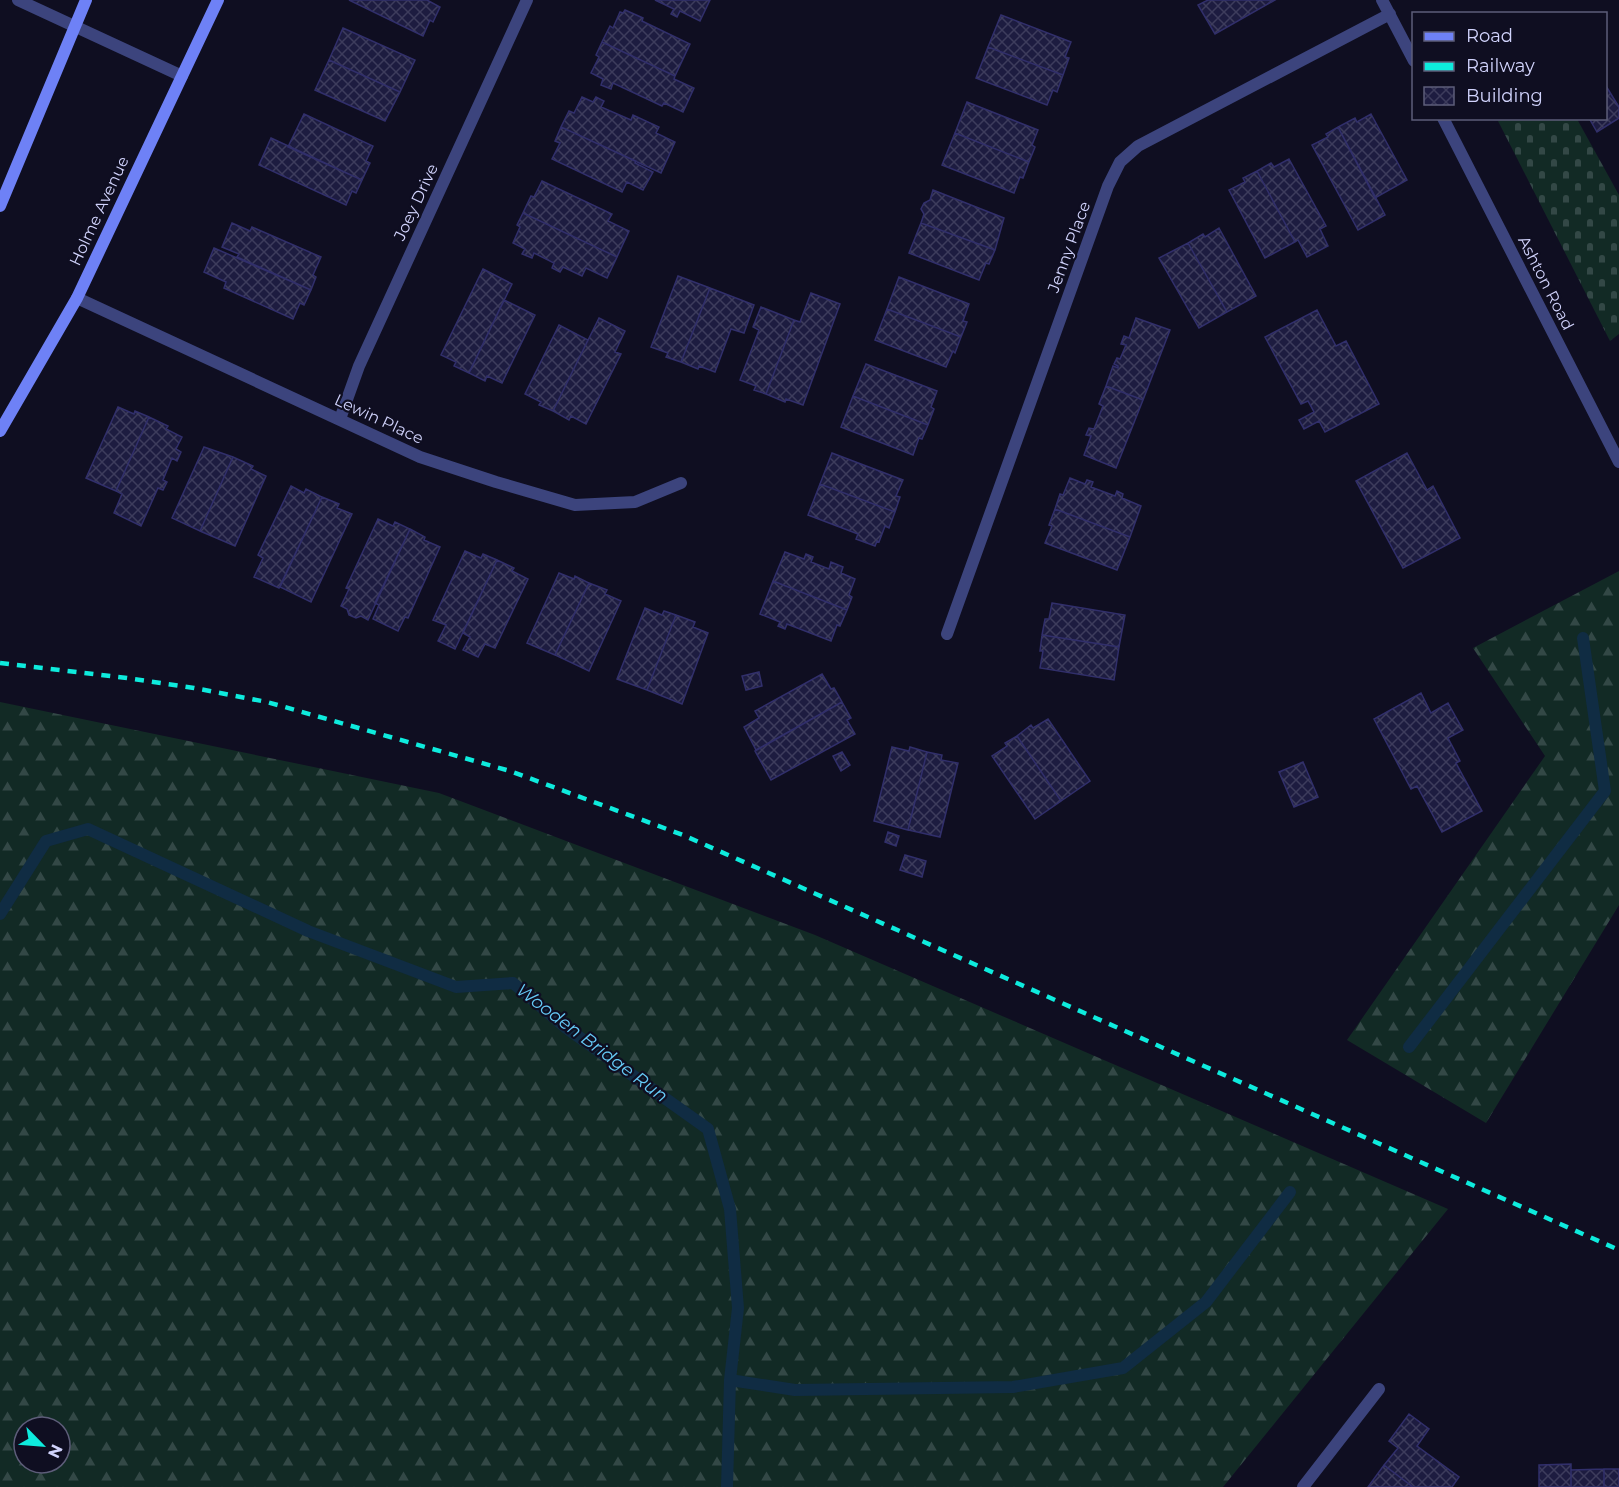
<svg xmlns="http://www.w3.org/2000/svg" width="1619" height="1487" font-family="Montserrat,sans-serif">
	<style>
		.forest { fill: url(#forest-firs); fill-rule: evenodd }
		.cemetery { fill: url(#cemetery-stones) }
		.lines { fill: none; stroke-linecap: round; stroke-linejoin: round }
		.stream { stroke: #102c43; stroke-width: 12 }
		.building { fill: url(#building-cross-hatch); stroke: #312f6b; stroke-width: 1.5 }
		.lane { stroke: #3c447d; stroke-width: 12 }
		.street { stroke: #3c447d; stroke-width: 12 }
		.secondary { stroke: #6e81f6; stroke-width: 12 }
		.rail { stroke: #0eebdd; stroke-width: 4.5; stroke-dasharray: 9 8; stroke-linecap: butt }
		.labels { text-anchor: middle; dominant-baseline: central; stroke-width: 4.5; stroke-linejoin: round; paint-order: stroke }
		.street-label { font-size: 16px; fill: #d1d3fc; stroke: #0f0e21 }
		.water-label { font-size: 18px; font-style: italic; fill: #65caf6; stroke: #0f0e21 }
	</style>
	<defs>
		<pattern id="forest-firs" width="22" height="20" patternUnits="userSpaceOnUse" patternTransform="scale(1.5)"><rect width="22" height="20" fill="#122a25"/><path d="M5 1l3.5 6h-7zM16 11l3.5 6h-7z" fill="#334846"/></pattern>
		<pattern id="cemetery-stones" width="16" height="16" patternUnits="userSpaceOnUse" patternTransform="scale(1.5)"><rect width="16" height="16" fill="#122a25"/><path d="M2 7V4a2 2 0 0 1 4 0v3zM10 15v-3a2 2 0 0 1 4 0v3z" fill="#334846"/></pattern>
		<pattern id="building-cross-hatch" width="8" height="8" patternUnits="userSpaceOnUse" patternTransform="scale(1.5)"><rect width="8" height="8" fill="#1d1c40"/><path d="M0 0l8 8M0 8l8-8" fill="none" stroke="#3d3c5c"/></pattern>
	</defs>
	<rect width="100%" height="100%" fill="#0f0e21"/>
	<path class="forest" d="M1619 571V905L1486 1123 1347 1040 1545 756 1473 648Z
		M0 702 439 793 815 935 1448 1209 1223 1487H0ZM24 1427H60V1463H24Z"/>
	<path class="cemetery" d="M1503 119H1577L1619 195V334L1610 341 1498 121Z"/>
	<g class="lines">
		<path class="stream" d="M0 914 46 841 88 829 308 931 456 987 513 983 565 1027 708 1129 730 1209 738 1308 730 1380 727 1487
			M1409 1047 1605 791 1583 638
			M730 1380 795 1390 1013 1387 1123 1368 1206 1302 1290 1192"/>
	</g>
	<path class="building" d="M349 0H427L440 7 433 22 430 20 423 36Z
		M655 0H710L700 21 680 11 677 17 671 14 674 9Z
		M1208 0H1275L1215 34 1198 5Z
		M625 10 643 18 642 21 690 44 675 76 602 42 610 26 613 28 620 12 623 13Z
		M1001 15 1071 42 1065 57 1069 58 1063 75 988 47Z
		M343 28 415 60 400 92 329 60Z
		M602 42 675 76 674 79 694 88 683 112 664 103 662 106 613 83 611 89 601 85 603 79 591 73 599 57 596 55Z
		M988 47 1063 75 1057 92 1053 90 1047 105 976 78Z
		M329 60 400 92 385 121 315 90Z
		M1606 86 1619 107V118L1597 132 1589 118H1606Z
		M582 97 593 102 596 97 604 101 601 107 631 120 633 115 659 127 656 133 675 142 661 173 561 127 569 111 574 113Z
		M967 102 1038 130 1032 145 1035 147 1029 162 955 133Z
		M304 114 373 146 366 161 370 163 362 180 288 147Z
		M1371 114 1407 180 1375 198 1338 127 1355 118 1357 122Z
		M561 127 636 161 635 163 653 172 643 190 627 182 622 192 552 159 560 143 555 141Z
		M1338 127 1385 215 1358 230 1312 145 1328 137 1326 134Z
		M955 133 1029 162 1023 178 1020 177 1014 193 942 165Z
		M271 138 362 180 356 193 352 191 346 205 259 165Z
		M1289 159 1326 226 1320 229 1328 246 1307 257 1298 240 1295 242 1257 171 1271 163 1274 167Z
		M1257 171 1295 242 1265 258 1229 190 1245 182 1243 178Z
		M542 181 612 214 608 221 629 231 617 257 523 213 531 196 534 197Z
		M933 190 1004 218 995 250 921 223 924 214 921 209 924 203 930 200Z
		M523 213 617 257 607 278 586 268 582 276 563 267 560 272 552 268 554 263 534 253 532 258 522 254 525 249 513 243 520 227 517 225Z
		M232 223 250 231 252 227 321 257 313 275 316 277 311 290 237 257 239 254 222 247Z
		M921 223 995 250 989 264 986 263 979 280 909 253Z
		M1219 228 1256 296 1227 312 1188 243 1203 234 1205 237Z
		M1188 243 1227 312 1199 328 1159 258Z
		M214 248 311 290 304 305 300 303 293 319 224 288 226 282 204 272Z
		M483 269 512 284 469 373 454 366 456 362 441 355Z
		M678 276 710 288 681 362 666 357 668 353 651 347Z
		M899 277 969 304 963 321 967 322 961 337 887 309Z
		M710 288 754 305 744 333 731 329 715 372 699 366 698 369 681 362Z
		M811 293 840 304 803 405 786 399 785 402 766 394 794 320 800 322Z
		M504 300 535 315 502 383 487 376 485 381 469 373Z
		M761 307 794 320 766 394 754 390 756 386 740 380 759 330 753 327Z
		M887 309 961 337 955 353 953 351 946 367 875 340Z
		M1317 310 1336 346 1346 341 1379 404 1325 432 1319 421 1304 429 1299 420 1314 412 1308 401 1301 404 1265 337Z
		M599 318 625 331 615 352 621 354 586 424 571 416 569 420 553 411Z
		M1136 318 1170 330 1143 400 1106 386 1113 366 1118 368V366L1114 364 1117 358 1120 359 1126 345 1121 344 1124 336 1129 338Z
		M559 325 588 340 553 411 539 405 541 402 525 394Z
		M866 364 937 391 931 407 934 409 928 425 853 396Z
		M1106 386 1143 400 1116 468 1084 455 1091 436 1086 435 1089 428 1094 429 1103 406 1099 404Z
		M853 396 928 425 922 439 919 438 913 455 841 427Z
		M118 407 134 414 135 411 149 417 116 491 86 478Z
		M149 417 168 426 166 429 182 437 176 449 181 452 177 461 172 458 163 480 167 482 163 490 158 488 141 526 114 513 122 494 116 491Z
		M204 447 233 457 200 531 172 518Z
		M832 453 903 480 896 496 900 497 895 512 820 484Z
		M1407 453 1427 490 1433 486 1460 538 1403 568 1356 481Z
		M233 457 253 466 251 469 266 476 235 546 200 531Z
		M1070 478 1085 484 1087 480 1093 482 1091 487 1115 496 1117 491 1123 494 1122 498 1141 506 1130 537 1055 509 1060 494 1063 495Z
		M820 484 895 512 889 528 885 526 879 542 877 541 875 546 856 539 858 534 808 515Z
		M291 486 304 493 306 489 322 497 279 588 254 577 263 558 258 555Z
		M322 497 339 504 337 508 352 514 311 602 280 587Z
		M1055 509 1130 537 1117 570 1045 543 1052 526 1049 525Z
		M378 519 393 526 395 522 410 529 368 620 361 616 356 618 349 615 347 609 341 606 349 589 346 588Z
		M410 529 425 537 424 540 440 547 408 618 405 617 398 631 373 619 379 605 375 603Z
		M465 551 481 558 483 554 497 560 455 649 438 641 446 625 433 620Z
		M785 552 804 559 806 554 813 557 811 562 829 569 831 562 843 567 841 573 855 579 849 595 852 597 847 610 773 581Z
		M497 560 514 568 512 571 528 579 495 648 485 644 478 657 463 650 470 637 463 633Z
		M559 573 574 579 575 576 589 583 555 655 527 643Z
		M773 581 847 610 840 626 837 625 831 641 787 624 785 629 778 626 780 622 760 614Z
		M589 583 607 590 605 594 621 601 589 671 555 655Z
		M1052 603 1125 615 1119 647 1042 635 1045 619H1049Z
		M645 608 662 615 664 611 676 615 647 690 617 679Z
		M676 615 695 622 693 627 708 633 682 704 647 690Z
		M1042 635 1119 647 1114 680 1040 668 1043 651H1040Z
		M759 672 762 686 746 690 742 676Z
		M822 674 831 689 834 688 842 702 756 750 744 727 759 718 755 711Z
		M1421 693 1431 713 1448 703 1463 730 1448 738 1460 761 1456 763 1482 811 1442 832 1417 786 1411 789 1374 719Z
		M842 702 851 718 847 720 855 734 771 780 755 751Z
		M1048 719 1090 781 1061 801 1017 736 1031 725 1033 728Z
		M1017 736 1061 801 1035 819 992 756 1007 746 1005 743Z
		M892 747 909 751 910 747 927 752 908 830 874 821Z
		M842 752 850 765 841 771 833 756Z
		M927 752 942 755 941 760 958 763 940 837 908 830Z
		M1303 762 1318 797 1294 807 1279 772Z
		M888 832 899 836 896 846 885 842Z
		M905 855 926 861 922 877 900 870Z
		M1409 1414 1429 1429 1417 1446 1459 1477 1452 1487H1413L1384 1465 1398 1448 1389 1441Z
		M1571 1464V1487H1539V1465Z
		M1384 1465 1413 1487H1368Z
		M1604 1469H1619V1487H1604Z
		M1604 1469V1487H1571V1470Z"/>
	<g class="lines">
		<path class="lane" d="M1303 1487 1379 1389"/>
		<path class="street" d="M18 0 182 76
			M1382 0 1414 61
			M1443 118 1619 462
			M77 298 420 457 496 482 575 505 635 502 681 483
			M340 419 359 366 527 0
			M947 634 1108 186 1120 162 1138 146 1390 14"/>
		<path class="secondary" d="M0 206 86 0
			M0 431 77 298 218 0"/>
		<path class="rail" d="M0 663 127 678 194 688 267 702 510 771 683 835 1619 1250"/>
	</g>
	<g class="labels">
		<g class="street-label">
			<text transform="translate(416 202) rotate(-65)">Joey Drive</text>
			<text transform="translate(99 211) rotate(-65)">Holme Avenue</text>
			<text transform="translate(1069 247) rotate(-70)">Jenny Place</text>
			<text transform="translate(1546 283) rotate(63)">Ashton Road</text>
			<text transform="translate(379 419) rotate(25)">Lewin Place</text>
		</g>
		<g class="water-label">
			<text transform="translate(592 1043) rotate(37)">Wooden Bridge Run</text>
		</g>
	</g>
	<rect x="1412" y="12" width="195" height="108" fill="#0f0e21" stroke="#5d5d79" stroke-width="1.5"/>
	<rect x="1424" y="32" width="30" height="9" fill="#6e81f6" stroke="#5d5d79" stroke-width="1.5"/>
	<text x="1466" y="42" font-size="18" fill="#d1d3fc">Road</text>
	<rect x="1424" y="62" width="30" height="9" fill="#0eebdd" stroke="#5d5d79" stroke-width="1.5"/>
	<text x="1466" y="72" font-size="18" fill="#d1d3fc">Railway</text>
	<rect x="1424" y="87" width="30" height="18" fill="url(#building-cross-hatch)" stroke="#5d5d79" stroke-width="1.5"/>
	<text x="1466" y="102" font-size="18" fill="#d1d3fc">Building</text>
	<g transform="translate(42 1445) rotate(115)"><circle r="28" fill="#0f0e21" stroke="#5d5d79" stroke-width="1.5"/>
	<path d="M0-4.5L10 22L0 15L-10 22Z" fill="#0eebdd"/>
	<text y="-9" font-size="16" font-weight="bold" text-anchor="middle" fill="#d1d3fc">N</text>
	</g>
</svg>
